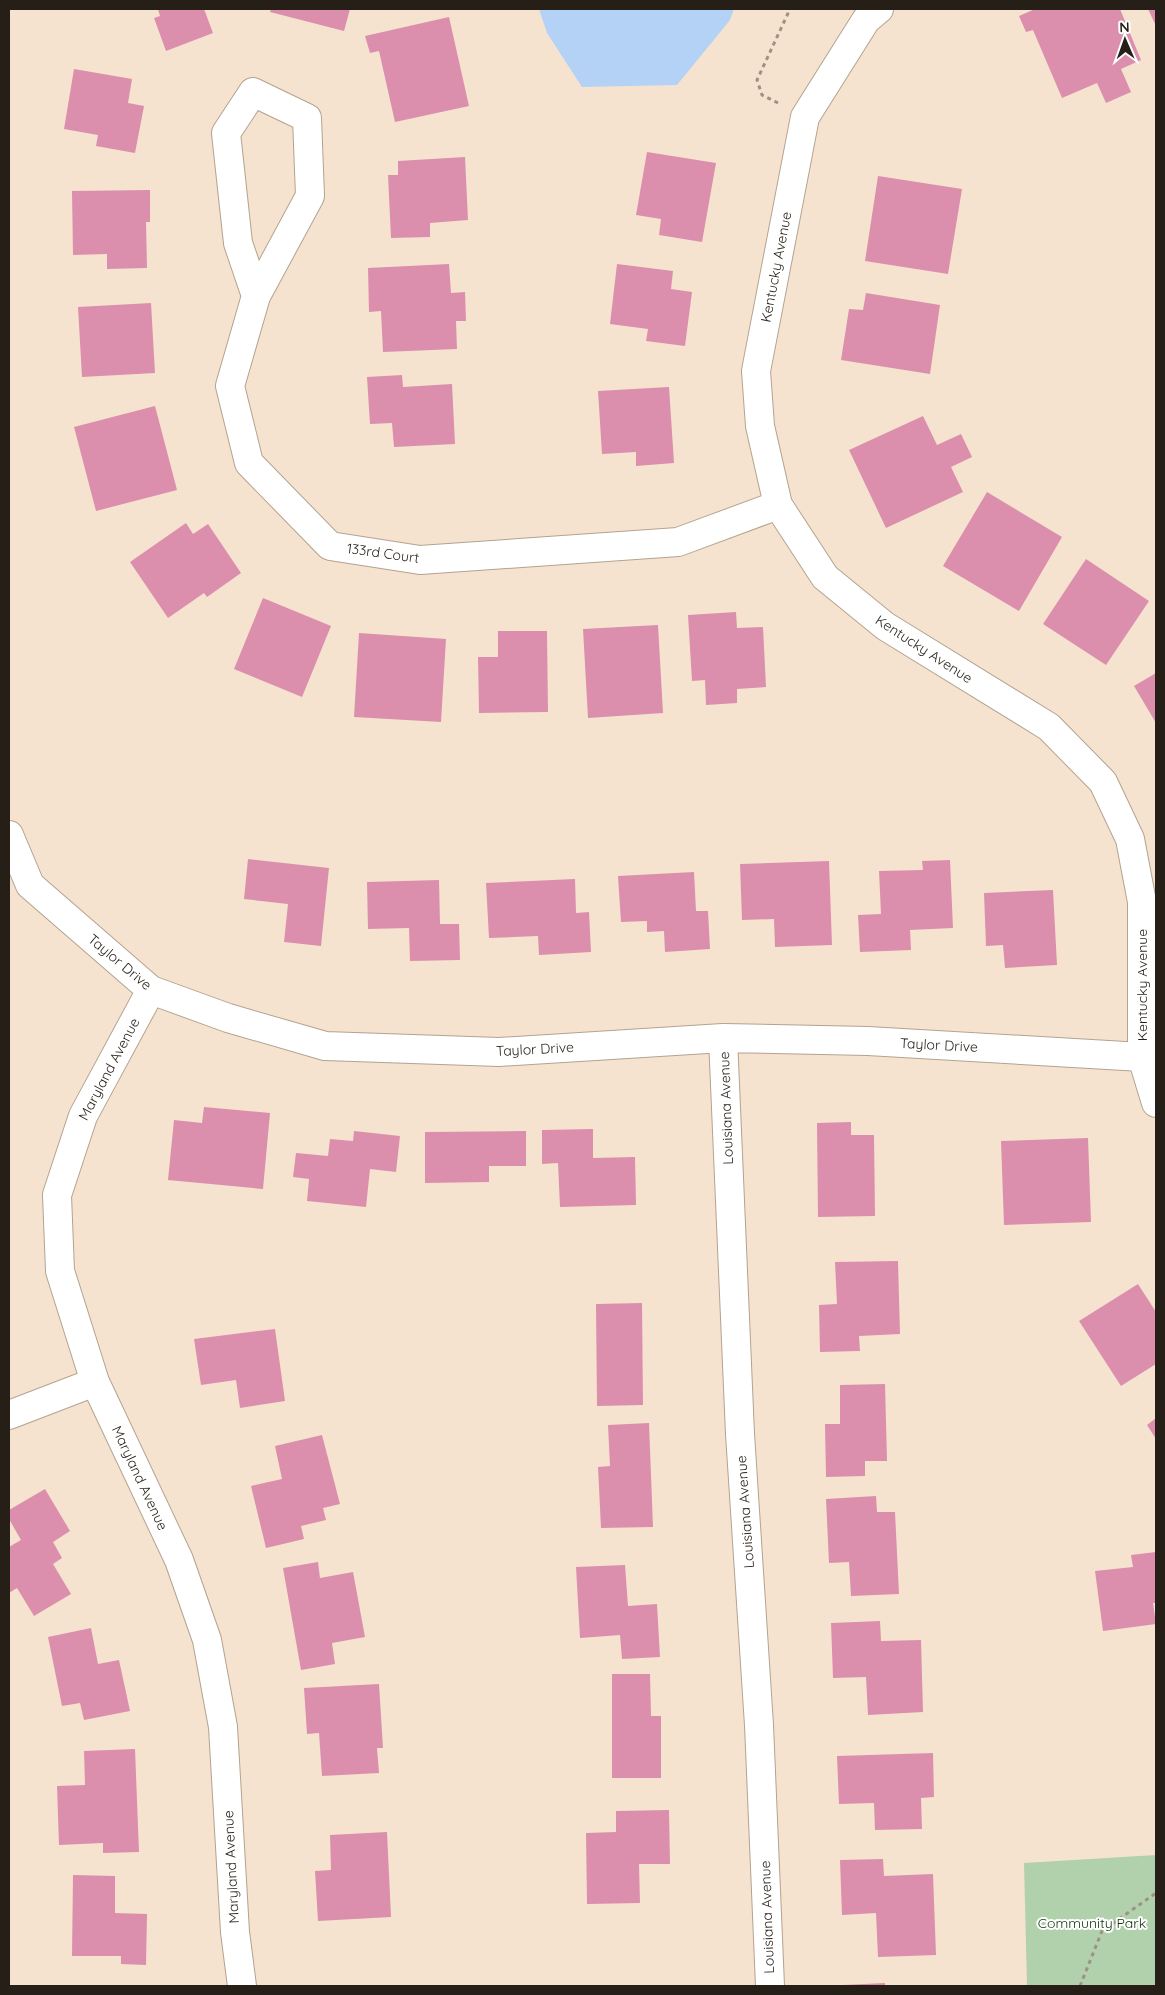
<svg xmlns="http://www.w3.org/2000/svg" width="1165" height="1995" font-family="Quicksand,sans-serif">
	<style>
		.green { fill: #b1d1ad }
		.water { fill: #b4d1f6 }
		.building { fill: #db8fad }
		.lines { fill: none; stroke-linecap: round; stroke-linejoin: round }
		.street-casing { stroke: #b3a390; stroke-width: 30 }
		.path { stroke: #9f9284; stroke-width: 3; stroke-dasharray: 4 4; stroke-linecap: butt }
		.street { stroke: #fff; stroke-width: 28 }
		.labels { text-anchor: middle; dominant-baseline: central; stroke-width: 4; stroke-linejoin: round; paint-order: stroke }
		.street-label { font-size: 14px; fill: #251f18; stroke: #fff }
		.park-label { font-size: 14px; fill: #10330b; stroke: #fff }
	</style>
	<rect width="100%" height="100%" fill="#f5e3d0"/>
	<path class="green" d="M1156 1855V1986H1027L1024 1863Z"/>
	<path class="water" d="M539 9H734L730 20 677 85 582 87 547 33Z"/>
	<path class="building" d="M158 9H204L213 33 166 51 154 18 160 16Z
		M271 9H350L344 31 270 12Z
		M1035 9H1120L1141 60 1121 69 1131 92 1106 103 1097 83 1062 98 1033 30 1026 32 1019 16Z
		M1148 9H1156V26Z
		M449 17 469 106 395 122 379 51 370 53 365 36Z
		M74 69 132 79 128 103 144 106 135 153 96 146 98 135 64 129Z
		M647 152 716 163 702 242 659 235 661 219 636 215Z
		M465 157 468 220 430 223V237L391 238 388 175H398V161Z
		M878 176 962 189 948 274 865 261Z
		M150 190V222H146L147 268 107 269V254L73 255 72 191Z
		M449 264 451 293 465 292 466 321H456L457 349 383 352 381 311 369 312 368 268Z
		M617 264 673 271 671 289 692 292 685 346 646 341 648 329 610 324Z
		M866 293 940 305 930 374 841 360 849 309 863 310Z
		M151 303 155 373 82 377 78 307Z
		M402 375 403 387 452 384 455 444 394 447 392 423 370 424 367 377Z
		M669 387 674 463 636 466V452L602 454 598 391Z
		M155 406 177 490 96 511 74 427Z
		M923 416 937 445 961 434 972 457 951 467 963 492 886 528 849 450Z
		M987 492 1062 537 1019 611 943 566Z
		M186 523 193 534 208 524 241 573 207 597 204 593 168 618 130 562Z
		M1086 559 1149 601 1106 665 1043 624Z
		M263 598 331 626 302 697 234 669Z
		M736 612 737 628 763 627 766 687 737 689V703L706 705 705 680 692 681 688 615Z
		M658 625 663 713 588 718 583 629Z
		M498 631H547L548 712 479 713 478 657H498Z
		M359 633 446 639 441 722 354 717Z
		M1156 673V723L1134 686Z
		M248 859 329 868 321 946 284 942 288 904 244 899Z
		M950 860 953 928 910 930 911 950 860 952 858 915 881 914 879 871 923 870 922 861Z
		M829 861 832 945 775 947 774 919 742 920 740 864Z
		M694 872 696 911H708L710 949 665 952 664 931 647 932V921L621 922 618 876Z
		M575 879 576 913 589 912 591 952 539 955 538 936 489 938 486 883Z
		M439 880 440 924H459L460 960 410 961 409 928 368 929 367 882Z
		M1053 890 1057 965 1005 968 1003 945 986 946 984 893Z
		M204 1107 270 1113 263 1189 168 1180 174 1120 202 1123Z
		M851 1122V1135H874L875 1216 818 1217 817 1123Z
		M593 1129V1158L635 1157 636 1205 560 1207 558 1163 542 1164V1130Z
		M354 1131 400 1136 396 1172 370 1169 366 1207 307 1201 309 1179 293 1177 296 1153 328 1156 330 1139 353 1141Z
		M526 1131V1166H489V1182L425 1183V1132Z
		M1088 1138 1091 1222 1004 1225 1001 1141Z
		M898 1261 900 1334 859 1336 860 1351 820 1352 819 1305 837 1304 835 1262Z
		M1138 1284 1156 1312V1364L1121 1386 1079 1321Z
		M642 1303 643 1405 597 1406 596 1304Z
		M275 1329 285 1401 240 1408 236 1380 201 1385 194 1339Z
		M885 1384 887 1461H865V1476L826 1477 825 1424H840V1385Z
		M1156 1418V1439L1147 1425Z
		M649 1423 653 1527 601 1528 598 1467 610 1466 608 1425Z
		M322 1435 340 1504 323 1508 326 1520 301 1526 304 1539 266 1548 251 1486 282 1479 275 1446Z
		M45 1489 70 1531 53 1542 62 1558 53 1564 71 1594 34 1616 17 1588 9 1593V1547L21 1540 9 1519V1510Z
		M876 1496 877 1512H895L899 1594 851 1596 849 1562 829 1563 826 1499Z
		M1156 1552V1603H1153L1156 1624 1103 1631 1095 1571 1133 1567 1131 1555Z
		M318 1562 320 1578 353 1572 365 1637 332 1643 335 1664 301 1670 283 1568Z
		M625 1565 628 1606 657 1604 660 1657 622 1659 620 1635 580 1638 576 1567Z
		M880 1621 881 1641 921 1640 923 1712 868 1715 866 1677 833 1678 831 1623Z
		M91 1628 98 1664 119 1660 130 1711 84 1720 80 1703 62 1706 48 1637Z
		M612 1674H650L651 1716H661V1778H612Z
		M379 1684 383 1748H377L379 1773 322 1776 319 1733 307 1734 304 1688Z
		M135 1749 139 1852 103 1853V1843L59 1845 57 1786 85 1785 84 1751Z
		M933 1753 934 1797 921 1798 922 1829 875 1830 874 1803 839 1804 837 1756Z
		M669 1810 670 1864H639L640 1903 587 1904 586 1833 616 1832V1811Z
		M387 1832 391 1917 318 1921 315 1871 331 1870 330 1835Z
		M883 1859 884 1876 933 1874 936 1955 878 1957 876 1913 842 1915 840 1860Z
		M73 1875 115 1876V1913L147 1914 146 1965 121 1964V1956H72Z
		M885 1983V1986H843V1985Z"/>
	<g class="lines">
		<g class="street-casing">
			<path id="street" d="M879 9 866 20 805 117 756 371 760 426 778 505 825 577 885 626 1049 727 1103 782 1130 839 1142 902V1057L1156 1103
				M256 296 238 243 226 133 253 92 307 118 310 196 256 296 230 386 249 463 330 546 420 560 678 542 778 505
				M9 835 30 885 151 990 228 1018 325 1046 499 1052 723 1038 868 1041 1142 1057
				M151 990 83 1116 57 1195 60 1271 95 1382 179 1560 207 1640 223 1727 235 1932 242 1986
				M723 1038 740 1434 759 1725 770 1986
				M9 1415 95 1382"/>
		</g>
		<path class="path" d="M778 103 762 95 757 80 790 9
			M1080 1986 1102 1931 1156 1893"/>
		<use href="#street" class="street"/>
	</g>
	<g class="labels">
		<g class="street-label">
			<text transform="translate(776 267) rotate(-79)">Kentucky Avenue</text>
			<text transform="translate(383 553) rotate(8)">133rd Court</text>
			<text transform="translate(924 649) rotate(33)">Kentucky Avenue</text>
			<text transform="translate(120 962) rotate(40)">Taylor Drive</text>
			<text transform="translate(1142 985) rotate(-90)">Kentucky Avenue</text>
			<text transform="translate(939 1045) rotate(3)">Taylor Drive</text>
			<text transform="translate(535 1049) rotate(-3)">Taylor Drive</text>
			<text transform="translate(109 1069) rotate(-62)">Maryland Avenue</text>
			<text transform="translate(726 1108) rotate(-92)">Louisiana Avenue</text>
			<text transform="translate(140 1478) rotate(65)">Maryland Avenue</text>
			<text transform="translate(745 1512) rotate(-94)">Louisiana Avenue</text>
			<text transform="translate(231 1867) rotate(-93)">Maryland Avenue</text>
			<text transform="translate(767 1917) rotate(-92)">Louisiana Avenue</text>
		</g>
		<g class="park-label">
			<text x="1092" y="1923">Community Park</text>
		</g>
	</g>
	<rect width="1165" height="1995" fill="none" stroke="#251f18" stroke-width="20"/>
	<g transform="translate(1125 40) rotate(358)" stroke="#ffffff" stroke-width="4" paint-order="stroke">
	<path d="M0-4L9 19L0 12L-9 19Z" fill="#251f18"/>
	<text y="-8" font-size="14" font-weight="bold" text-anchor="middle" fill="#251f18">N</text>
	</g>
</svg>
